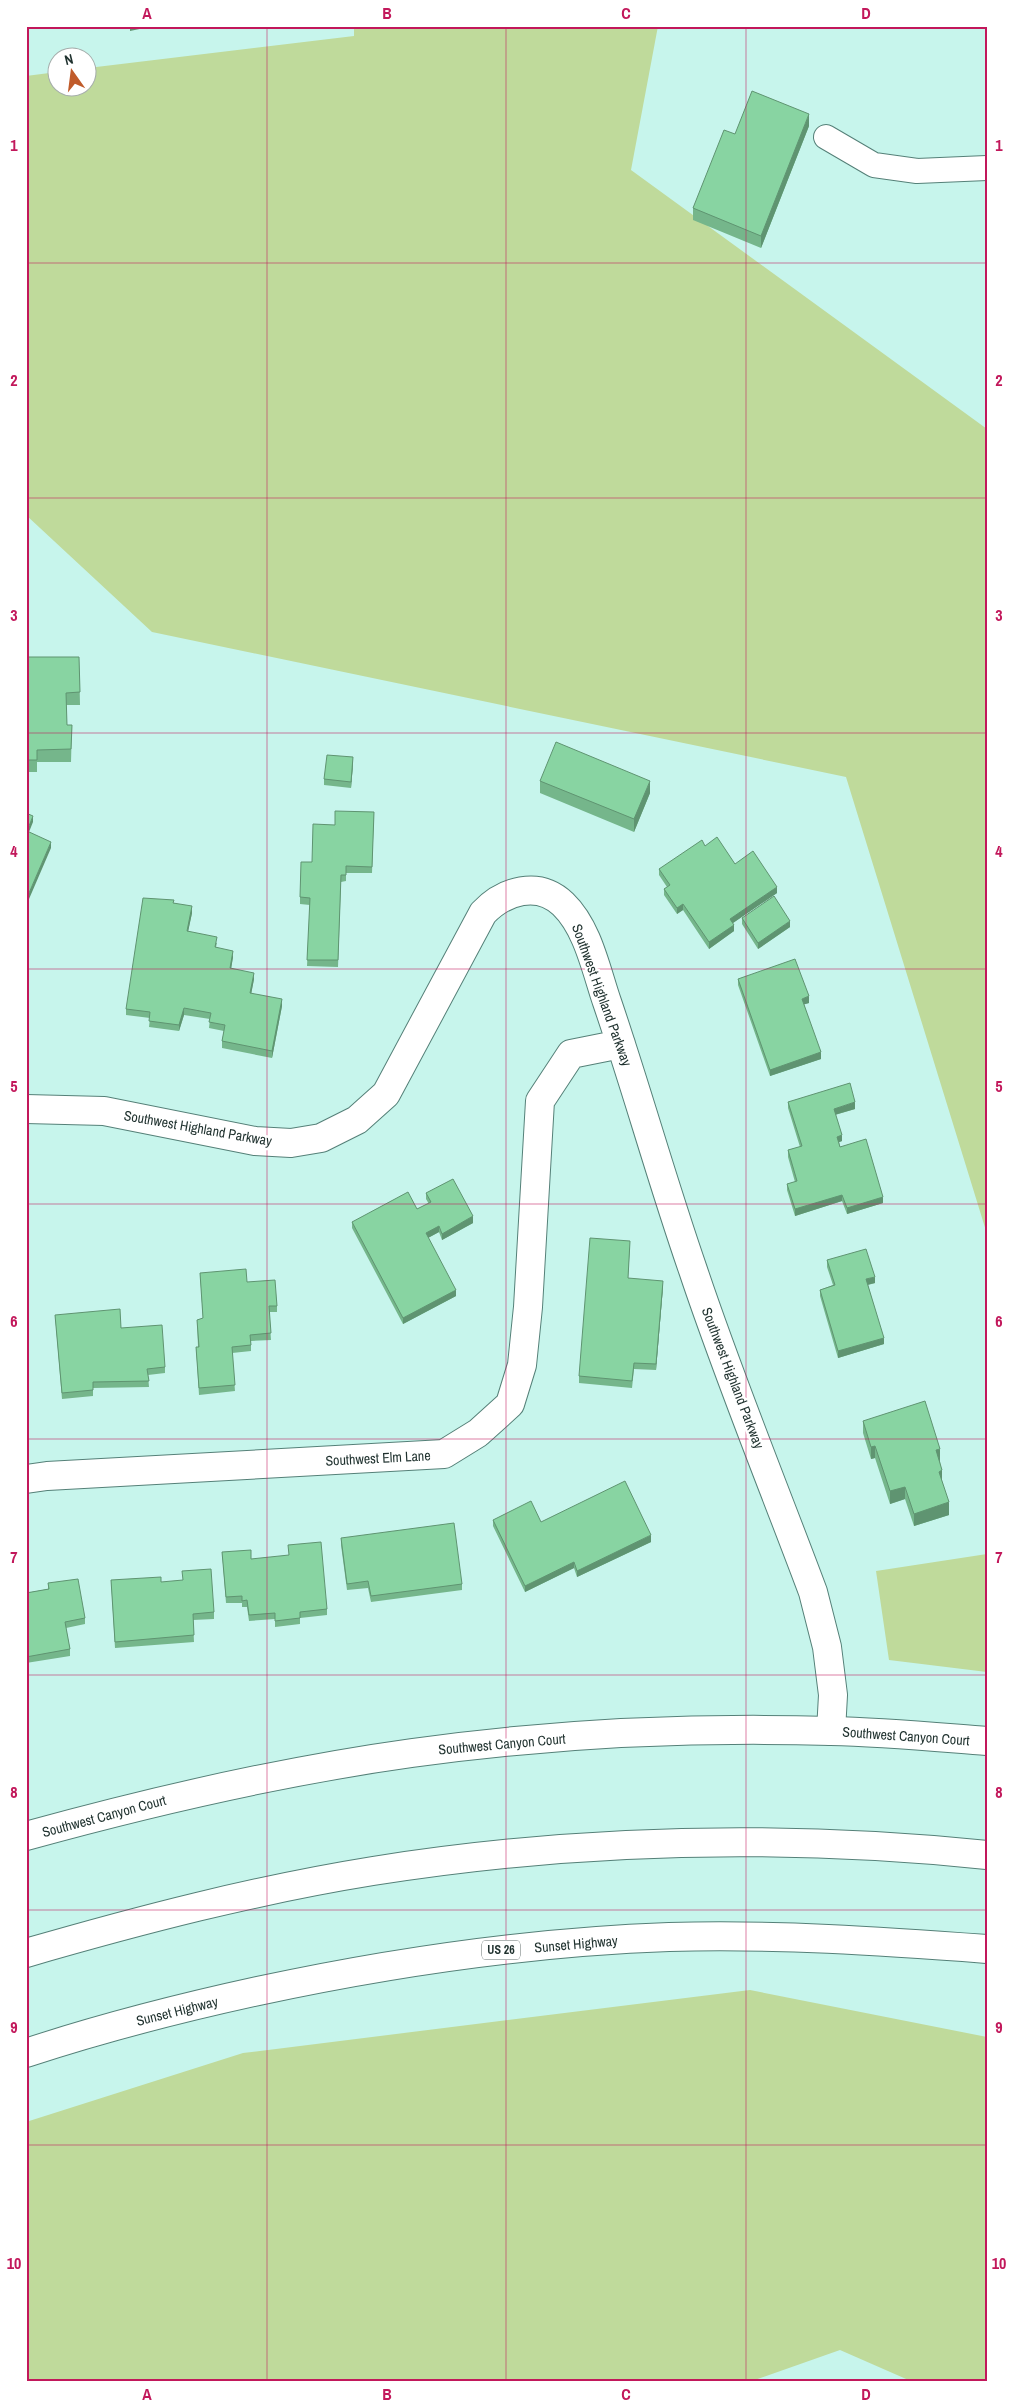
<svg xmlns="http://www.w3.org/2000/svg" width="1013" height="2408" font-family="'Archivo Narrow',sans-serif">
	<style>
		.green { fill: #bfda9b }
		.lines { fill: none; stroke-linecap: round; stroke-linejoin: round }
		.lane-casing { stroke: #558078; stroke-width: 26 }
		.street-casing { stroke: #558078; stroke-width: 30 }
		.secondary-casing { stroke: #558078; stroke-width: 30 }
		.highway-casing { stroke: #558078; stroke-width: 30 }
		.lane { stroke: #fff; stroke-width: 24 }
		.street { stroke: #fff; stroke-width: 28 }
		.secondary { stroke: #fff; stroke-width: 28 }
		.highway { stroke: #fff; stroke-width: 28 }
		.wall { fill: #75b68b }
		.shaded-wall { fill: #5f9471 }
		.building { fill: #88d4a2; stroke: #5f9471 }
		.grid { fill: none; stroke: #c2185b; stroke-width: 1; stroke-opacity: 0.55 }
		.labels { text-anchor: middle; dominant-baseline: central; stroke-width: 5; stroke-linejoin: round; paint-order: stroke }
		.shield { fill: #fff; stroke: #626f6d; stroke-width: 1 }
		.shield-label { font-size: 12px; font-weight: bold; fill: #1f312e }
		.street-label { font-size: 14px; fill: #1f312e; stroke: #fff }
		.neatline { fill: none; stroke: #c2185b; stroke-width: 2 }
		.grid-label { font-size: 16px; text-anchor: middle; font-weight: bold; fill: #c2185b }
	</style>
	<rect width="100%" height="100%" fill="#c7f5ec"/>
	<path class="green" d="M354 26H658L631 170 987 429V1234L846 777 152 632 26 515V76L57 72 58 88H88V68L354 36Z
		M987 1554V1672L889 1660 876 1571Z
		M750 1990 987 2037V2382H913L840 2350 749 2382H26V2122L243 2053Z"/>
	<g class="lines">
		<g class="lane-casing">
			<path id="lane" d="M826 137 874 165 917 171 987 168"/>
		</g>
		<g class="street-casing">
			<path id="street" d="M26 1109 104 1111 255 1141 291 1143 321 1138 357 1120 386 1094 483 913C504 891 538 880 563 904 588 928 596 970 607 1002 637 1090 662 1181 693 1270 729 1378 773 1485 813 1592L827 1647 833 1695 831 1731
				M26 1479 47 1476 444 1454 478 1433 510 1404 522 1365 528 1307 540 1101 571 1054 621 1044"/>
		</g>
		<g class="secondary-casing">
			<path id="secondary" d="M26 1836C153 1801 282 1771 412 1753 549 1734 693 1727 831 1731 883 1732 935 1737 987 1741"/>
		</g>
		<g class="highway-casing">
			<path id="highway" d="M26 1953C140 1920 255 1890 373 1871 575 1839 783 1834 987 1855
				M26 2053C102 2028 180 2008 258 1991 393 1962 530 1942 669 1937 775 1934 881 1941 987 1949"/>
		</g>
		<use href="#lane" class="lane"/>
		<use href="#street" class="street"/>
		<use href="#secondary" class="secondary"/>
		<use href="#highway" class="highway"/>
	</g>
	<path class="wall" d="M809 126 761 248 693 220V208L735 134Z
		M26 657H79L80 705H66L67 725H72L71 762H37V772H26Z
		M353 764 351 788 324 785V779Z
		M540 781 650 793 634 832 540 793Z
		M374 812 372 873H346V881L341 882 338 967 307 966 310 905 300 904V897L312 862 335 825Z
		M705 846 735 864 777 893 733 923 734 931 709 949 683 910 677 914 664 895V889L667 887 659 875V869Z
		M174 903 192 913 188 931 217 943 216 947 233 957 231 969 254 979 251 994 282 1006 272 1058 222 1048V1041L224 1031 209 1028 210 1019 184 1015 179 1031 149 1027 150 1018 126 1015V1009Z
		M742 918 790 927 758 949 742 924Z
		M738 979 809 1003 804 1004 821 1059 770 1076 738 985Z
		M788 1102 855 1109 835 1115 842 1141 839 1142 840 1147 883 1203 847 1214 842 1201 795 1216 787 1190V1184L795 1182 788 1157V1150L800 1147 788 1108Z
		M426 1193 473 1223 442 1240 439 1232 428 1238 456 1296 403 1324 352 1228V1222L417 1209 429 1204 426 1199Z
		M630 1247 628 1278 663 1287 656 1370 634 1369 632 1388 579 1383V1376Z
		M827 1260 875 1283 868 1285 884 1344 838 1358 820 1296V1290L833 1285 827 1267Z
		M200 1273 247 1282 277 1306V1312H269L271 1340 251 1341V1351L232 1353 235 1391 199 1395 196 1347H198L197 1320 203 1319Z
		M55 1315 121 1328 165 1367V1373L148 1375 149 1387 93 1388V1396L62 1399Z
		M863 1421 940 1461 942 1481 949 1515 914 1526 905 1499 890 1504 875 1458 871 1459 863 1433Z
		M493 1520 541 1522 651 1542 577 1577 574 1568 525 1592 493 1526Z
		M341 1538 462 1584V1590L371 1602 368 1588 347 1590 341 1545Z
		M222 1552 251 1559 327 1609V1615L300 1618V1624L275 1627V1619L249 1621 247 1607H242V1603H226Z
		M111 1580 161 1582 214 1612V1619L193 1620 194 1642 115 1648Z
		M48 1583 85 1618V1624L66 1628 70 1649V1656L26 1663V1593L48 1589Z"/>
	<path class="shaded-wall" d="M130 26H154L130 31Z
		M809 114V126L761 248V236Z
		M353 757V764L351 788V782Z
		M650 781V793L634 832V819Z
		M33 816V822L27 837V831Z
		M51 842V848L26 906V900Z
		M777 887V893L730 925V919Z
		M683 904V910L677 914V908Z
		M192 906V913L187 937V931Z
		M790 921V927L758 949V943Z
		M734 925V931L709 949V942Z
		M233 951V957L230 975V968Z
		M254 973V979L250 1000V993Z
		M809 996V1003L802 1005V999Z
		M282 999V1006L272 1058V1051Z
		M184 1008V1015L179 1031V1025Z
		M821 1052V1059L770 1076V1070Z
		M855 1102V1109L834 1115V1109Z
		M842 1135V1141L837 1143V1137Z
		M842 1195V1201L795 1216V1209Z
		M883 1197V1203L847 1214V1208Z
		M473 1216V1223L442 1240V1234Z
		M439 1226V1232L426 1239V1233Z
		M875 1277V1283L866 1285V1279Z
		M663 1281V1287L656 1370V1364Z
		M456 1290V1296L403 1324V1318Z
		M884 1338V1344L838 1358V1351Z
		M875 1446V1458L871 1459V1447Z
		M940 1449V1461L936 1462V1450Z
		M942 1470V1482L939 1472Z
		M905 1487V1499L890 1504V1491Z
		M949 1502V1515L914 1526V1514Z
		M651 1535V1542L577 1577V1571Z
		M574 1562V1568L525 1592V1586Z"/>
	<path class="building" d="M752 91 809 114 761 236 693 208 724 130 735 134Z
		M26 657H79L80 692 66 693 67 725H72L71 749 37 750V760H26Z
		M556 742 650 781 634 819 540 781Z
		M327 755 353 757 351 782 324 779Z
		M335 811 374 812 372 867 346 866V875H341L338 960H307L310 898 300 897 301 862H312L313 824 335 825Z
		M26 813 33 816 27 831 51 842 26 900Z
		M717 837 735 864 753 851 777 887 730 919 734 925 709 942 683 904 677 908 664 889 670 885 659 869 702 840 705 846Z
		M774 896 790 921 758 943 742 918Z
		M143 898 174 900 173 903 192 906 187 931 217 937 215 947 233 951 230 968 254 973 250 993 282 999 272 1051 222 1041 225 1025 209 1022 211 1013 184 1008 179 1025 149 1021 150 1012 126 1009Z
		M795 959 809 996 802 999 821 1052 770 1070 738 979Z
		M850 1083 855 1102 834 1109 842 1135 837 1137 840 1147 866 1139 883 1197 847 1208 842 1195 795 1209 787 1184 797 1181 788 1150 802 1146 788 1102Z
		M453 1179 473 1216 442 1234 439 1226 426 1233 456 1290 403 1318 352 1222 408 1192 417 1209 431 1202 426 1193Z
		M590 1238 630 1241 628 1278 663 1281 656 1364 634 1363 632 1381 579 1376Z
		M866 1249 875 1277 866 1279 884 1338 838 1351 820 1290 835 1285 827 1260Z
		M246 1269 247 1282 275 1280 277 1306H269L271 1333 250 1335 251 1345 232 1347 235 1385 199 1388 196 1347H199L197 1320 203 1318 200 1273Z
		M120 1309 121 1328 162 1325 165 1367 147 1369 149 1381 93 1382V1390L62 1393 55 1315Z
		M925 1401 940 1449 936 1450 942 1470 939 1472 949 1502 914 1514 905 1487 890 1491 875 1446 871 1447 863 1421Z
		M625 1481 651 1535 577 1571 574 1562 525 1586 493 1520 531 1501 541 1522Z
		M454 1523 462 1584 371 1596 368 1581 347 1584 341 1538Z
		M321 1542 327 1609 300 1612V1618L275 1621V1613L249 1615 247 1600 242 1601V1596L226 1597 222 1552 251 1550V1559L289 1555 288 1545Z
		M211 1569 214 1612 193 1614 194 1635 115 1642 111 1580 161 1577V1582L183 1580 182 1571Z
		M78 1579 85 1618 65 1622 70 1649 26 1657V1593L49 1589 48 1583Z"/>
	<path class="grid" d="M267 26V2382M506 26V2382M746 26V2382M26 263H987M26 498H987M26 733H987M26 969H987M26 1204H987M26 1439H987M26 1675H987M26 1910H987M26 2145H987"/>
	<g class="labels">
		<rect class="shield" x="482" y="1940.5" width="38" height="19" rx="4"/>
		<g class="shield-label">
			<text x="501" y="1950">US 26</text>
		</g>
		<g class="street-label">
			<text transform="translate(602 995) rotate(70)">Southwest Highland Parkway</text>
			<text transform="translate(198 1128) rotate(10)">Southwest Highland Parkway</text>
			<text transform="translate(733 1378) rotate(69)">Southwest Highland Parkway</text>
			<text transform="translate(378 1458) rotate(-3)">Southwest Elm Lane</text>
			<text transform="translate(906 1736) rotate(4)">Southwest Canyon Court</text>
			<text transform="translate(502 1744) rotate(-5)">Southwest Canyon Court</text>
			<text transform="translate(104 1816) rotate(-15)">Southwest Canyon Court</text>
			<text transform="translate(576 1944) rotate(-5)">Sunset Highway</text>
			<text transform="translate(177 2011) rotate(-14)">Sunset Highway</text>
		</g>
	</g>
	<rect width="1013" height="2408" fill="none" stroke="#ffffff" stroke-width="55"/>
	<g transform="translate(72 72) rotate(346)"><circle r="24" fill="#ffffff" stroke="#a5adab"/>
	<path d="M0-4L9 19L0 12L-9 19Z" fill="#c05b2a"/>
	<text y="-8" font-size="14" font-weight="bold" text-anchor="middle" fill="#1f312e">N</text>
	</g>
	<rect x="28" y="28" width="958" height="2352" class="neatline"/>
	<g class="grid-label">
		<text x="147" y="19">A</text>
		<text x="387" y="19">B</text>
		<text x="626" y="19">C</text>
		<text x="866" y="19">D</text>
		<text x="14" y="151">1</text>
		<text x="999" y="151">1</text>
		<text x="14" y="386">2</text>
		<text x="999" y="386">2</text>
		<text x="14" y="621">3</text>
		<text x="999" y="621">3</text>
		<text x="14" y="857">4</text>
		<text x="999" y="857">4</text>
		<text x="14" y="1092">5</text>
		<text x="999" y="1092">5</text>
		<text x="14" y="1327">6</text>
		<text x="999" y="1327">6</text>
		<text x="14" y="1563">7</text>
		<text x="999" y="1563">7</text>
		<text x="14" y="1798">8</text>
		<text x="999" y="1798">8</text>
		<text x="14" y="2033">9</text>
		<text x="999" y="2033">9</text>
		<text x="14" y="2269">10</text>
		<text x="999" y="2269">10</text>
		<text x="147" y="2400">A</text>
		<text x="387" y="2400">B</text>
		<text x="626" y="2400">C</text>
		<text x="866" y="2400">D</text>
	</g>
</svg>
